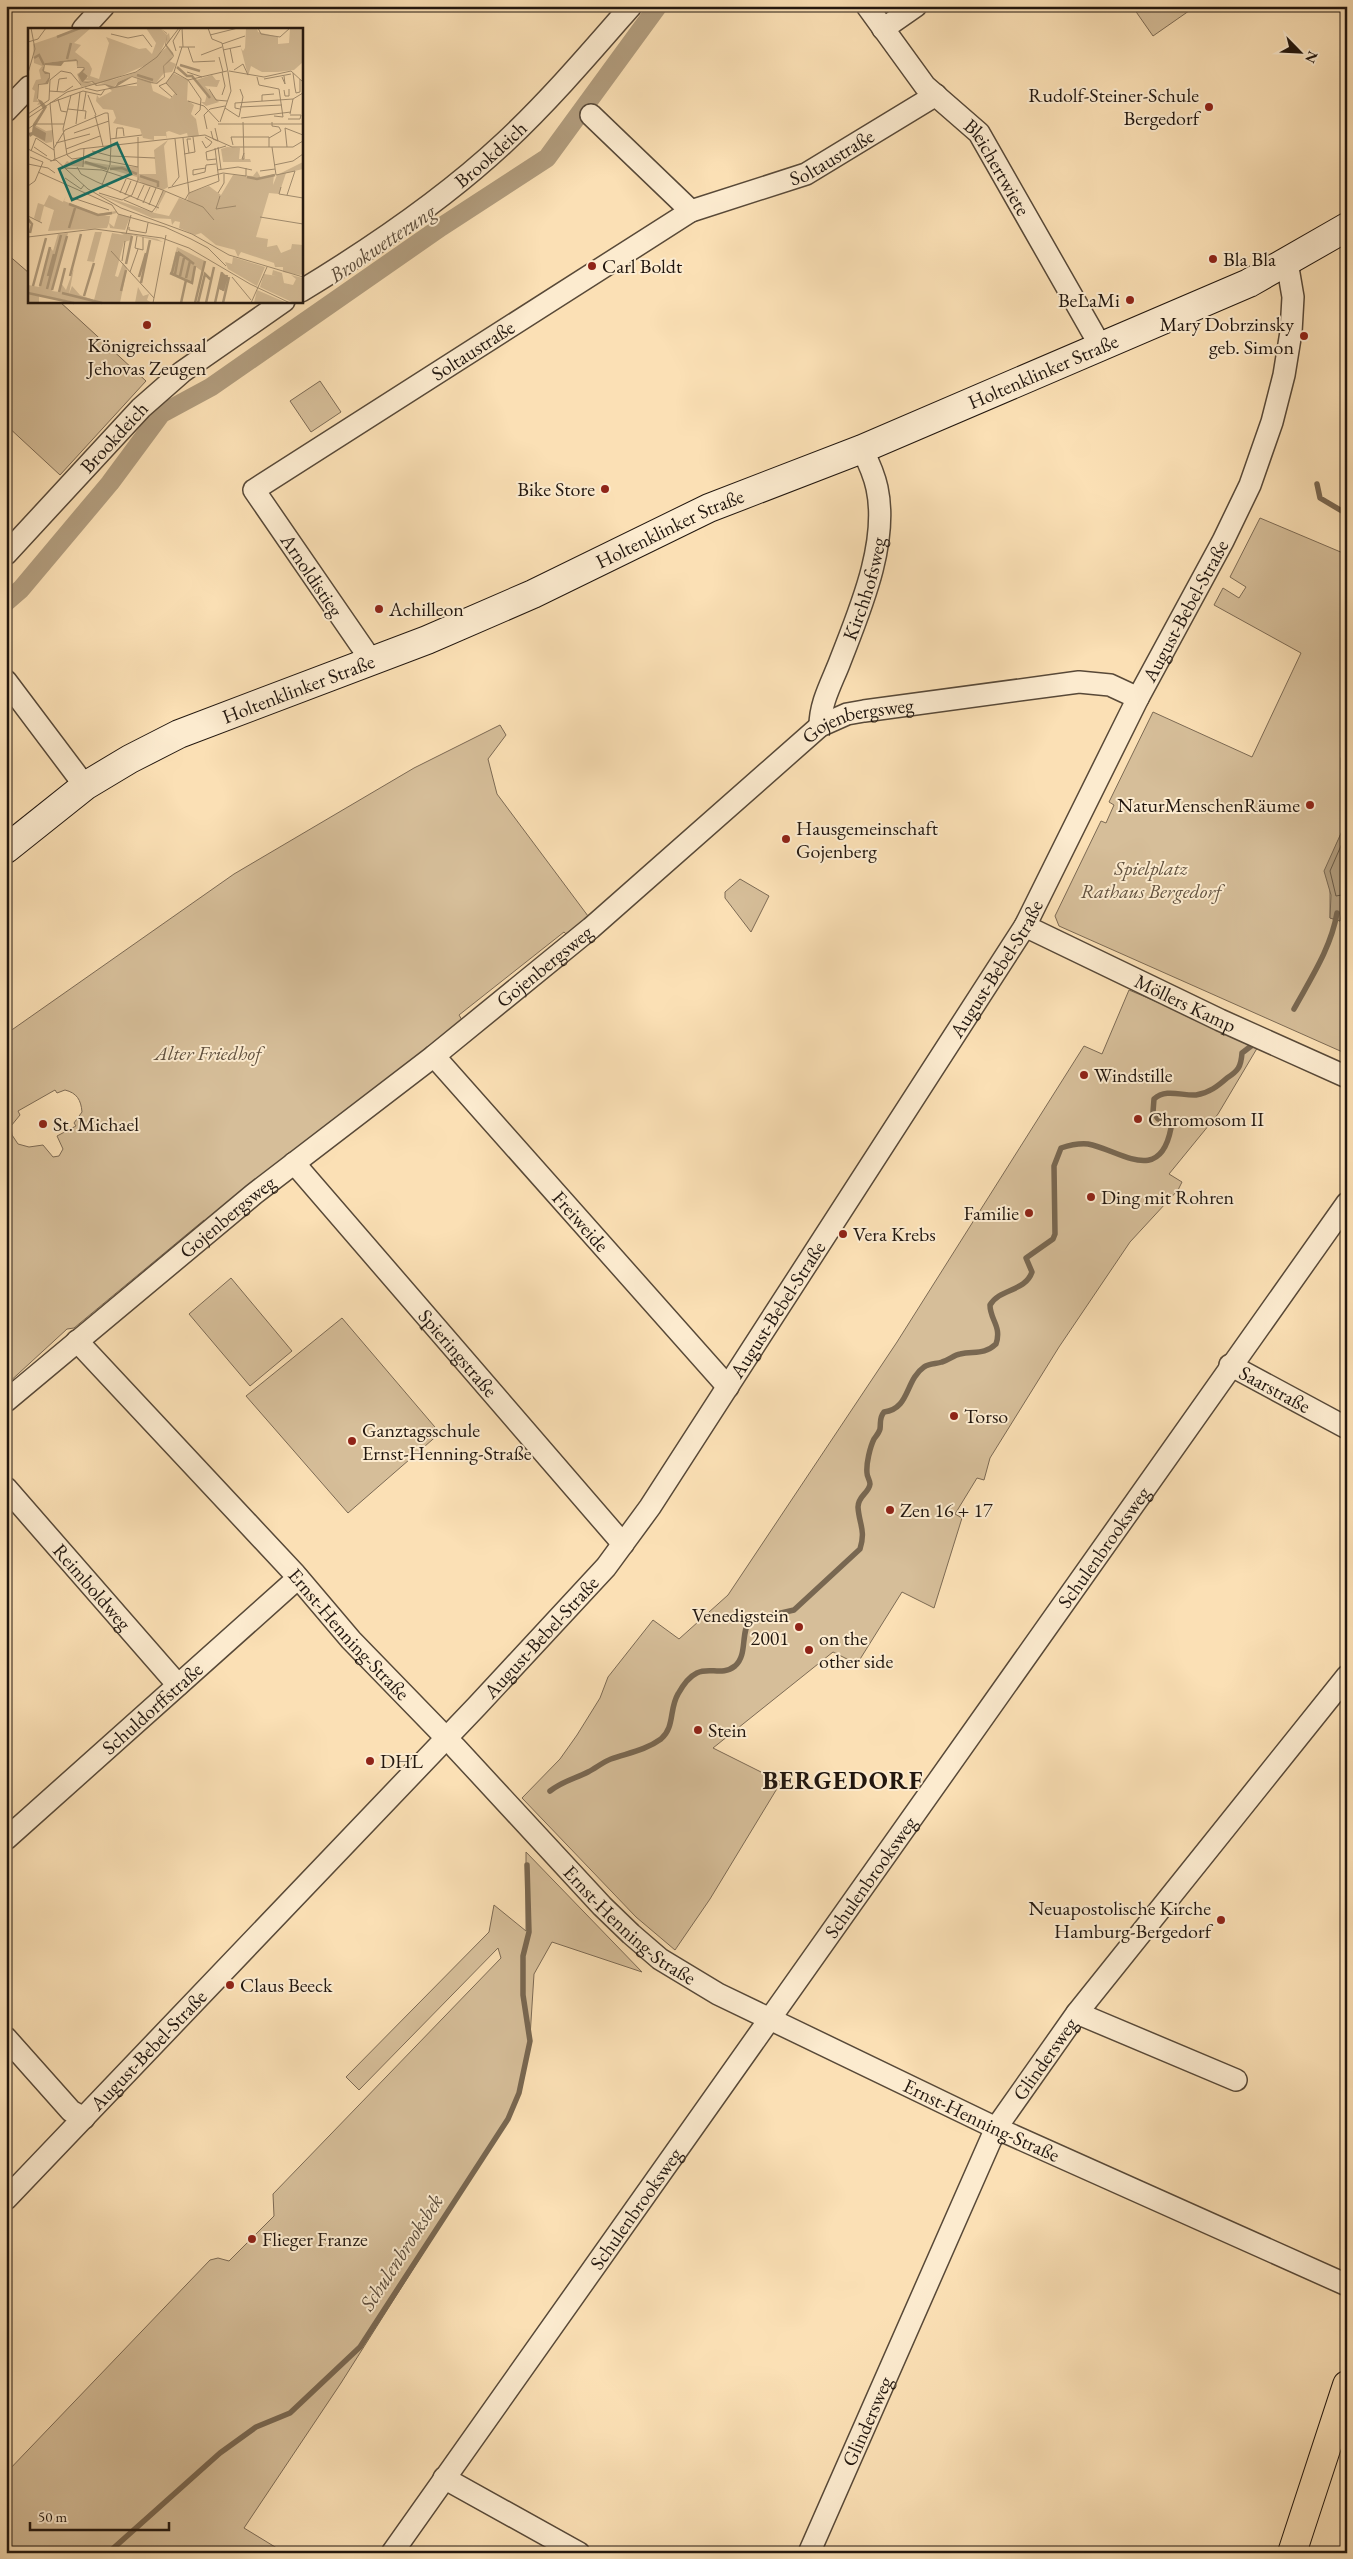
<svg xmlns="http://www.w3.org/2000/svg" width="1353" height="2559" font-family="'EB Garamond',serif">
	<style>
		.green { fill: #d6be99; stroke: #7c6a54; fill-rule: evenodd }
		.water { fill: #b19c7d; stroke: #786751 }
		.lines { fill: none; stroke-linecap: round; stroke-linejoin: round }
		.shore { stroke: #6a5a46; stroke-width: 1 }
		.stream { stroke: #786751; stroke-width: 5.5 }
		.canal { stroke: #b19c7d; stroke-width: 19 }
		.street-casing { stroke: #584938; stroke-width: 24 }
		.secondary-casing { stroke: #22170f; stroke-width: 30 }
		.primary-casing { stroke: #22170f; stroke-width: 30 }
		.street { stroke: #fcebcf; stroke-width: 21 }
		.secondary { stroke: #fcebcf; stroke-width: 28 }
		.primary { stroke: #fbe0b5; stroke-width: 28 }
		.poi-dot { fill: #8f2418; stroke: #fcebcf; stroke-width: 2 }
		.labels { text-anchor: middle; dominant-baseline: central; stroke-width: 4; stroke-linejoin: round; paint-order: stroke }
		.poi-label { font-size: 20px; fill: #22170f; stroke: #fcebcf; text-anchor: start }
		.street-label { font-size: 20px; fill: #22170f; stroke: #fcebcf }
		.park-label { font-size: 20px; font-style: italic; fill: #61513f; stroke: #fcebcf }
		.water-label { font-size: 21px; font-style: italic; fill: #5b4c3b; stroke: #fcebcf }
		.district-label { font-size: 25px; font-weight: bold; letter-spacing: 1px; fill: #22170f; stroke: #fcebcf }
		.inset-river { fill: none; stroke: #b19c7d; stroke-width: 2.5 }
		.inset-road { fill: none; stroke: #a49073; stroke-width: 1 }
		.view { fill: #0f766e; fill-opacity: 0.15; stroke: #0f766e; stroke-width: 2.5 }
		.inset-edge { fill: none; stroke: #22170f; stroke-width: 2.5 }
	</style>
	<rect width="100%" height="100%" fill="#fbe0b5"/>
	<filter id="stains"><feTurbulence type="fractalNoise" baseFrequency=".004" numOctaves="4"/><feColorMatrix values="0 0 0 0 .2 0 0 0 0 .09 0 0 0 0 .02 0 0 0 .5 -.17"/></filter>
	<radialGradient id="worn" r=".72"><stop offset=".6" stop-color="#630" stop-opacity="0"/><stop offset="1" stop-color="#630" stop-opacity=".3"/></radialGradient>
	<path class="green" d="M1132 6H1196L1153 36Z
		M6 253 29 273V301H59L146 381 60 475 6 425Z
		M320 381 341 412 311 432 290 401Z
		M1260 518 1343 553 1347 544V747L1341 758V769L1347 787V820L1334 850 1330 888V918L1340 921 1347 886V1054L1059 926 1055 916 1101 821 1106 823 1114 805 1109 802 1153 712 1252 757 1301 653 1214 605 1223 588 1239 598 1246 587 1230 577Z
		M500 725 506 735 488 759 497 794 588 916 567 935 564 932 459 1015 462 1020 207 1224 204 1220 74 1328 67 1329 6 1385V1034L234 874 414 768ZM55 1090 57 1093 65 1090C77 1093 81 1100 82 1112L74 1123 76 1126 57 1136 63 1149 59 1156 53 1157 43 1145 29 1147 18 1144 12 1135 11 1126 20 1115 18 1111Z
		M740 879 769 896 751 932 725 898V892Z
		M1129 990 1259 1045 1218 1114 1169 1174 1182 1182 1178 1190 1130 1242 1059 1347 990 1458 984 1480 977 1478 955 1514 962 1518 934 1608 902 1592 857 1664 833 1652 713 1748 781 1782 710 1899 675 1950 636 1917 522 1798 560 1759 577 1735 600 1698 608 1677 653 1620 679 1639 728 1595 897 1342 1084 1046 1102 1054Z
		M231 1278 292 1351 250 1386 189 1314Z
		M342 1318 440 1433 348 1513 246 1396Z
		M526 1852 642 1972 552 1942 534 1974 529 2053 519 2093 508 2119 341 2383 244 2528 285 2553H6V2473L210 2260 218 2258 229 2261 274 2216 273 2194 501 1958 498 1948 359 2090 346 2077 489 1932 494 1905 526 1931Z"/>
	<path class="water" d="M1347 747V787C1343 769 1337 764 1347 747Z
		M1347 820V886L1340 921 1330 918 1331 895 1324 871Z"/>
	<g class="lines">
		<path class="shore" d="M1347 832 1330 871 1336 896 1347 894"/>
		<path class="stream" d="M1317 484 1320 498 1347 514
			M1294 1009C1311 978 1331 948 1337 913
			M550 1791C563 1781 574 1779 588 1772 596 1768 603 1762 611 1759 628 1753 646 1750 661 1739 675 1727 669 1709 678 1694 700 1654 716 1681 735 1666 748 1655 740 1633 750 1620L794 1610 860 1549C866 1530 859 1524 858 1507 858 1496 869 1493 870 1484 870 1480 867 1477 867 1473 866 1464 870 1447 874 1439 876 1436 879 1433 880 1429 881 1422 879 1418 884 1412 910 1409 905 1380 924 1367 929 1363 936 1364 942 1362 949 1360 954 1355 960 1354 975 1351 984 1355 996 1344 1002 1326 990 1320 990 1305 1000 1288 1025 1292 1032 1272L1026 1258 1053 1239 1055 1234 1054 1166 1061 1148C1070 1145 1078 1143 1088 1144 1120 1150 1160 1186 1171 1128L1168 1121 1158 1119 1153 1112 1154 1099C1166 1088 1182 1096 1196 1095 1209 1093 1218 1086 1227 1078 1238 1071 1241 1067 1242 1053L1255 1043
			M108 2553 220 2453 256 2427 290 2413 360 2347 508 2119 519 2093 530 2041 523 1995V1956L529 1932 527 1865"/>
		<path class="canal" d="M6 602 21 589 110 483 161 414 211 387 441 227 547 158 658 6"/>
		<g class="street-casing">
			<g id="street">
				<path id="s1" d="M867 6 925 86 979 133 1101 347"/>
				<path d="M83 29 104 6"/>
				<path d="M883 29 916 6"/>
				<path d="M6 111 29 87"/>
				<path d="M591 115 691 211"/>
				<path id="s2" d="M301 291C372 248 443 200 504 143 549 101 590 53 631 6"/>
				<path id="s3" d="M6 554 141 408 182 372 284 301"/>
				<path id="s4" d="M371 660 254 490 691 211 806 174 936 95"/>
				<path d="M6 681 85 786"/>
				<path id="s5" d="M820 726C820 704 831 684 839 664 859 612 889 544 877 488 874 474 868 461 862 449"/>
				<path id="s6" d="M1025 926 1220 1020 1347 1077"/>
				<path id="s7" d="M434 1056 728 1387"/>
				<path id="s8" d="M294 1163 623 1544"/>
				<path id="s9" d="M77 1341 295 1574 351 1640 455 1747 602 1906 631 1934 660 1959 718 1994 996 2128 1347 2285"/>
				<path id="s10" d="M1230 1365 1347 1428"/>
				<path id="s11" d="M6 1401 254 1194 434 1056 591 928 820 726 847 714 864 711 1079 682 1110 685 1138 698"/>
				<path id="s12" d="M6 1488 178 1685"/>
				<path id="s13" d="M6 1839 298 1578"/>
				<path d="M1077 2013 1236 2080"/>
				<path d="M6 2038 71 2111 84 2118"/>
				<path id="s14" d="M6 2199 477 1706 606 1567 650 1507 1025 926 1138 698 1223 541 1250 485 1272 422 1284 375 1291 332 1293 297 1287 262"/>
				<path d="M444 2478 579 2553"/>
				<path id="s15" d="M392 2553 1347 1203"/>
				<path id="s16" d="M809 2553 996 2128 1077 2013 1347 1676"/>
			</g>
		</g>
		<g class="secondary-casing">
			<g id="secondary">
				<path id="s17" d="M6 849 85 786 130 759 179 734 427 640 533 594 709 508 862 449 1249 283 1347 227"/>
			</g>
		</g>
		<g class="primary-casing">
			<path id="primary" d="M1292 2553 1347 2385"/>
		</g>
		<use href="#street" class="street"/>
		<use href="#secondary" class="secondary"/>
		<use href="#primary" class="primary"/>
	</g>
	<g class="poi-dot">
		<circle cx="1209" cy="107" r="5"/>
		<circle cx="1213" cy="259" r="5"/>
		<circle cx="592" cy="266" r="5"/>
		<circle cx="1130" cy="300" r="5"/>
		<circle cx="147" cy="325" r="5"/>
		<circle cx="1304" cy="336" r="5"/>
		<circle cx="605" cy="489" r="5"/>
		<circle cx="379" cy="609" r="5"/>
		<circle cx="1310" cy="805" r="5"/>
		<circle cx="786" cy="839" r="5"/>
		<circle cx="1084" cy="1075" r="5"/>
		<circle cx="1138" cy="1119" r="5"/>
		<circle cx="43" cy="1124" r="5"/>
		<circle cx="1091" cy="1197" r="5"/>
		<circle cx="1029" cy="1213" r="5"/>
		<circle cx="843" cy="1234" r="5"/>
		<circle cx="954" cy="1416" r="5"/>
		<circle cx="352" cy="1441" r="5"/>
		<circle cx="890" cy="1510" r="5"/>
		<circle cx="799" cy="1627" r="5"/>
		<circle cx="809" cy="1650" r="5"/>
		<circle cx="698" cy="1730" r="5"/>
		<circle cx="370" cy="1761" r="5"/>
		<circle cx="1221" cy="1920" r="5"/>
		<circle cx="230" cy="1985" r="5"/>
		<circle cx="252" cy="2239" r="5"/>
	</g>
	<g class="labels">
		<g class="poi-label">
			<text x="1199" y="95" text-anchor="end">Rudolf-Steiner-Schule<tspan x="1199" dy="23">Bergedorf</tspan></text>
			<text x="1223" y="259">Bla Bla</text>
			<text x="602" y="266">Carl Boldt</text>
			<text x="1120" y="300" text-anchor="end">BeLaMi</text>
			<text x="1294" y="324" text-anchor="end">Mary Dobrzinsky<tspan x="1294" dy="23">geb. Simon</tspan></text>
			<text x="147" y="345" text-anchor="middle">Königreichssaal<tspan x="147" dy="23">Jehovas Zeugen</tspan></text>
			<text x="595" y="489" text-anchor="end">Bike Store</text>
			<text x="389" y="609">Achilleon</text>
			<text x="1300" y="805" text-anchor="end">NaturMenschenRäume</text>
			<text x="796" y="828">Hausgemeinschaft<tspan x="796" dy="23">Gojenberg</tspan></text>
			<text x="1094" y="1075">Windstille</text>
			<text x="1148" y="1119">Chromosom II</text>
			<text x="53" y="1124">St. Michael</text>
			<text x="1101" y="1197">Ding mit Rohren</text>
			<text x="1019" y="1213" text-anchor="end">Familie</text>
			<text x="853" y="1234">Vera Krebs</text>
			<text x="964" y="1416">Torso</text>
			<text x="362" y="1430">Ganztagsschule<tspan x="362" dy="23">Ernst-Henning-Straße</tspan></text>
			<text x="900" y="1510">Zen 16 + 17</text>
			<text x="789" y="1615" text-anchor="end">Venedigstein<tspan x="789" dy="23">2001</tspan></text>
			<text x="819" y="1638">on the<tspan x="819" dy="23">other side</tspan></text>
			<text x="708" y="1730">Stein</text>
			<text x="380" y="1761">DHL</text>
			<text x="1211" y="1908" text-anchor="end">Neuapostolische Kirche<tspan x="1211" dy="23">Hamburg-Bergedorf</tspan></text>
			<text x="240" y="1985">Claus Beeck</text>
			<text x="262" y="2239">Flieger Franze</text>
		</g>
		<g class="street-label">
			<text stroke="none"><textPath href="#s2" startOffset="234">Brookdeich</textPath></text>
			<text stroke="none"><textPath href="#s4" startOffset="876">Soltaustraße</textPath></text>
			<text stroke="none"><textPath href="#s1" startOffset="209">Bleichertwiete</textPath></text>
			<text stroke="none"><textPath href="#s4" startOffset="466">Soltaustraße</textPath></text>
			<text stroke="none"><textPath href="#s17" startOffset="1146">Holtenklinker Straße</textPath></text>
			<text stroke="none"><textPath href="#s3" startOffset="159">Brookdeich</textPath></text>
			<text stroke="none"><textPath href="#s17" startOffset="741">Holtenklinker Straße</textPath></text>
			<text transform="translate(312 575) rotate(56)">Arnoldistieg</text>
			<text stroke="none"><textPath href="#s5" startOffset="145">Kirchhofsweg</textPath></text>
			<text stroke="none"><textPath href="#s14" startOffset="1991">August-Bebel-Straße</textPath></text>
			<text stroke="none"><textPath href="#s17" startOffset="336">Holtenklinker Straße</textPath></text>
			<text stroke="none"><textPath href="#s11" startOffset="1096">Gojenbergsweg</textPath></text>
			<text stroke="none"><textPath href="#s11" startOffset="692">Gojenbergsweg</textPath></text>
			<text stroke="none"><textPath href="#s14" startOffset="1586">August-Bebel-Straße</textPath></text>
			<text stroke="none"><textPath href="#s6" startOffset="178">Möllers Kamp</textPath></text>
			<text stroke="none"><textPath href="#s11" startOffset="288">Gojenbergsweg</textPath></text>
			<text stroke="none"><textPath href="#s7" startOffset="221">Freiweide</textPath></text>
			<text stroke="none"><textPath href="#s14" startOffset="1181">August-Bebel-Straße</textPath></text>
			<text stroke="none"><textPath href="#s8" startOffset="251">Spieringstraße</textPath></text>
			<text stroke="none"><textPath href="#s10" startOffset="51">Saarstraße</textPath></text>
			<text stroke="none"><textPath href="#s15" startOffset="1232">Schulenbrooksweg</textPath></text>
			<text stroke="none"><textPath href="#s12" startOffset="131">Reimboldweg</textPath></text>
			<text stroke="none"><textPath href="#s9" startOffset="400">Ernst-Henning-Straße</textPath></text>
			<text stroke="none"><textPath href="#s14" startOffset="776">August-Bebel-Straße</textPath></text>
			<text stroke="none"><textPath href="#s13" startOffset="196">Schuldorffstraße</textPath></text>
			<text stroke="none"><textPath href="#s15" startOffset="828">Schulenbrooksweg</textPath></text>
			<text stroke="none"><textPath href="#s9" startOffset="805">Ernst-Henning-Straße</textPath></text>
			<text stroke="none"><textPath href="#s14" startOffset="206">August-Bebel-Straße</textPath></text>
			<text stroke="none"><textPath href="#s16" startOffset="549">Glindersweg</textPath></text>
			<text stroke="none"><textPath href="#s9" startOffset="1210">Ernst-Henning-Straße</textPath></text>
			<text stroke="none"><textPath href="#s15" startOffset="422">Schulenbrooksweg</textPath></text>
			<text stroke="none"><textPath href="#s16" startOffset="144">Glindersweg</textPath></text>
		</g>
		<g class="park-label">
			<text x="1151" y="868">Spielplatz<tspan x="1151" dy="23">Rathaus Bergedorf</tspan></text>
			<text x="208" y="1053">Alter Friedhof</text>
		</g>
		<g class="water-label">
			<text transform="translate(382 243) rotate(-34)">Brookwetterung</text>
			<text transform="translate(401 2252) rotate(-57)">Schulenbrooksbek</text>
		</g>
		<g class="district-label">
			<text x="843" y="1780">BERGEDORF</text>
		</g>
	</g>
	<g transform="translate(28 28)">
		<rect width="275" height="275" fill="#fbe0b5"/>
		<path d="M52 0H63L46 15 53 17 47 24 61 35 64 41 62 48 71 51 81 15 78 9 111 21 118 20 124 26 128 15 118 0H132L139 7 141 5 142 11 145 8 139 17 138 12 132 25 118 37 79 54 68 56 65 53 54 52 67 56 53 59 49 46 54 43V44L60 50V48L55 44 56 39H49L48 31 17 35 14 42 21 46V49L17 55 10 56 9 72 14 76 9 77 11 74H5L7 63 4 61 8 52 13 51 11 42 14 38 6 35 5 16ZM218 0H229L230 4 250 9V16L261 15 262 0H275V34L266 42 250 44H234L223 38 220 48 213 20 215 23 217 20ZM139 19 145 27 141 33 148 36 144 44 136 45 128 55 104 48 90 54 87 58H109V50L123 55 125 63 142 71 147 65 138 55 145 45 160 52 159 72 166 77 163 86 168 91 171 108 160 109 159 105 152 107 141 103 138 104 139 111 138 108H126V112L115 110 112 101 85 95 88 90 85 82 75 81 68 73 69 67 71 70 84 63 77 56 69 57 109 44ZM184 47 188 52H192L189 59 177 58 191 74 178 78 173 74H177L179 66 168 52ZM7 97 18 103 25 102 24 114 18 115 5 107ZM140 112 136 118 140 159 135 162 117 157 110 152 111 146H128L126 122ZM199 119 212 120 211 131H222L223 134H195L193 121ZM54 130 55 133 82 137 80 142 55 136V139L36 137 39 133 43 135 42 133ZM275 134V141L258 145 251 166 241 165 228 209 240 211 239 219 249 217 253 225 263 221 264 216 275 217V246L272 247 255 244V239H247L246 235 213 224 210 229 207 222 188 217 173 205 167 207 151 200 152 194 147 193 144 197 143 191 124 190 70 166 127 185 135 163 138 164 127 185 141 188 151 170 159 173 161 165 181 158 193 167 205 147 225 148 229 143 233 150 246 146 245 157 249 147ZM83 137 109 139V149L81 141ZM21 167 37 175 35 174 38 168 36 173 70 186 88 183 89 185 76 188H82L81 195 86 199 90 186 102 189 97 202 82 200 81 195 79 200 20 203 26 182 16 178 12 194 6 190 10 175 16 177ZM67 204H74L66 234 59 233ZM91 204 136 212 129 211 135 214 99 206 104 207 103 212 96 214 87 248 90 249 95 235 99 240 92 275H51L11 267V275H0V257L11 259 22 219 25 223 30 206 40 205 24 263 31 264 33 255 38 262 46 240 41 266 44 258 52 267 66 272 84 205 96 207ZM149 219 177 233 174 243 168 239 164 255 142 246ZM205 229 237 239 229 258 200 241 197 234 204 236ZM245 242 254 245 256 255 265 257 268 251 263 247 275 250V275H266L232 259 236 246 249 248 244 247ZM110 259 115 268 121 266 119 272 124 275H107ZM229 262 259 275H226Z" fill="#d6be99"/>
		<path d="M132 0 139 5 138 16 145 25 146 28 143 32 136 38 137 49 129 56 122 55 104 49 88 59 83 60 77 57 68 58 64 54 59 55 54 54 50 47 56 40H49V33L36 34 33 38 17 37 16 43 22 45V50L20 56 11 57 10 71 14 73 19 79 7 99 18 105 17 113 5 107 2 109 0 105 4 104 5 96 15 81 9 70 10 56 17 55 21 49V46H17L14 42 17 35 48 31 50 33 49 39H56L57 41 55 44 60 48 55 54 65 53 69 57 77 56 87 59 90 54 104 48 128 55 136 49 135 38 145 28 137 17 139 6Z" fill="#b19c7d"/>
		<path class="inset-river" d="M29 9 52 0M6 30 11 27 16 37M39 31 43 15M152 37 172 43M149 39 159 48H164L182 70M109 47 125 52M57 134 79 141M82 141 94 140 109 146M112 148 130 154V159M219 149 229 151 247 147M41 176 70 187 84 185M0 191 4 196 2 205M41 200 47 180M98 236 104 208M142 245 164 255 167 238M144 245 149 224M147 246 151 225 161 232M20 248 26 226M42 248 53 206M152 248 156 230M111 249 118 225M158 250 162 233 166 236M113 255 122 212M5 258 18 210M12 258 22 219M19 261 33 207M192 261 195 245M24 262 39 208M193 262 196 246M194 262 198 247M93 263 98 242M195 263 199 247M31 264 37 240M0 265 46 275M34 265 74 275M56 268 66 235M153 275 158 252M167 275 177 233M170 275 177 246 183 252M178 275 186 239M187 275 194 244M195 275 201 249"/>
		<path class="inset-road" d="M22 0H44M154 0 155 19M180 0 184 11 194 15 200 44M230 0 233 6 252 9 262 0M83 6 100 10 115 7M115 7 124 19M182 7 210 0M0 14 10 11 18 0M194 16 217 8M151 19H167M160 19 165 34 187 33M202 20 205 35M195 22 213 18M148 23 145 13 153 0M173 27 194 19M191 29 195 44M206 42 215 36 220 47M201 43 236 49 263 43 275 54M146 44 160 52 199 43M159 44 174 49M194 44 197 58 194 67M0 45 7 21 3 0M265 45 267 60M229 49 231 57 251 61 255 89 246 88M254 49 257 56 256 48M236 51 263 46M160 52 173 71 172 82 167 87M138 55 149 67M57 60 69 63 109 55M267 60 268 65 272 64V51M181 61 188 72 199 73M256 62 257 68H261V61M21 63 36 64 45 58M29 64 31 51 39 50M43 67 35 101 39 127 44 131 58 129 110 139M60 67 68 87M144 69 131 58 138 55 146 44 154 19M30 71 33 83 39 84M160 73 176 78 191 94M234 73V67L246 66M212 79 254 77M197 80 211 89M40 81 58 83 57 91M212 81 207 80V75L265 71 275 65M55 82 58 64M0 86 21 72 22 52 33 43 43 45 53 57M262 86 265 71M67 87 75 118M211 89 215 69 212 61M0 90 39 64 108 44 129 29 151 0M213 90 263 84M260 91H272L273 87H262M192 94 203 63 200 44M215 94 216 131H214L216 125M48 96 52 64M190 96H275M257 100 275 107M257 100 259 119M0 101 7 96H36M179 101 176 87 182 81 197 78M183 103 185 111 190 113 187 100M46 105 81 93M88 110 89 100H95L96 108M155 110 161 165 157 172M241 110 253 103 251 99 244 98V94M82 111 114 107M174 113 178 120 182 117 184 114 177 109M28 115 62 106M205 117 203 109H241V119M6 119 19 128M190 119 193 141M244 119 248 147 267 143M26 120 37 102 77 85H80L83 117M0 121 24 133M38 121 72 108M3 123 8 110 26 122M64 123 83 128 127 130M161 125 159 111H163M156 126 167 124 165 109M188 131 179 132 178 124 198 118M25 132 52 121 177 107 204 119H265L275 113M27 132 22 75 55 63 73 67 77 61M22 133 28 132 60 161 93 180 164 206 201 227 275 249M0 136 20 140 27 145M246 137 265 133 275 126M49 139 53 146 69 154 131 180M55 139 56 120M37 140 74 142 132 161 175 179 186 192M178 140 165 142V147L177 144 178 137 188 136M189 142 210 139 224 142M232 143 247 141M10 144 84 177 90 186 137 199 163 211 180 220 198 238M37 150 53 161 56 157M74 157 82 137 83 117M0 158 7 153 15 134 2 129M144 158 151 149 147 111M253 159 251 166 275 170M140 160 195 145 218 148V140M71 165 94 172 104 167 110 152V109M92 165 98 151M161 165 191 153 187 120M190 165 196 155V146M97 167 103 153M259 167 267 143M192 168 188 181 208 178M42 169 81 182M96 172 124 184 128 179M109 172 116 157M115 175 122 159M121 177 128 160M128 179 135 163M0 188 14 195M232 189 275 196M101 199V202L118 205 120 195M98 206 103 187M109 208 107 220 115 222V209M0 209 67 201 134 210 161 220 222 256 262 275M83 223 126 270M94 233 97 213M102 244 110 221M204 249 223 272M125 275 138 207M223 275 239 239"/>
		<path class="view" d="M89 115 103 146 44 172 31 141Z"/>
		<rect width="275" height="275" class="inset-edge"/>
	</g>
	<rect width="1353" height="2559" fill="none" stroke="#fbe0b5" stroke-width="25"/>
	<rect x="8" y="8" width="1338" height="2544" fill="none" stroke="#22170f" stroke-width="2.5"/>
	<rect x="12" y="12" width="1328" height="2534" fill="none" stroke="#22170f"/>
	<g transform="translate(1300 52) rotate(114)" stroke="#fcebcf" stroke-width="4" paint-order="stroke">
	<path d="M0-4L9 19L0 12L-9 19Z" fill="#22170f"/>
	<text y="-8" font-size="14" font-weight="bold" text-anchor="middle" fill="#22170f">N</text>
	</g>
	<path d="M30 2522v8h139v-8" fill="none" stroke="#22170f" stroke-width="2.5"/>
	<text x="38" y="2522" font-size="15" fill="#22170f" stroke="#fcebcf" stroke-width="4" paint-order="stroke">50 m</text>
	<rect width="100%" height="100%" filter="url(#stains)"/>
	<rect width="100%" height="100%" fill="url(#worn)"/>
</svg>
